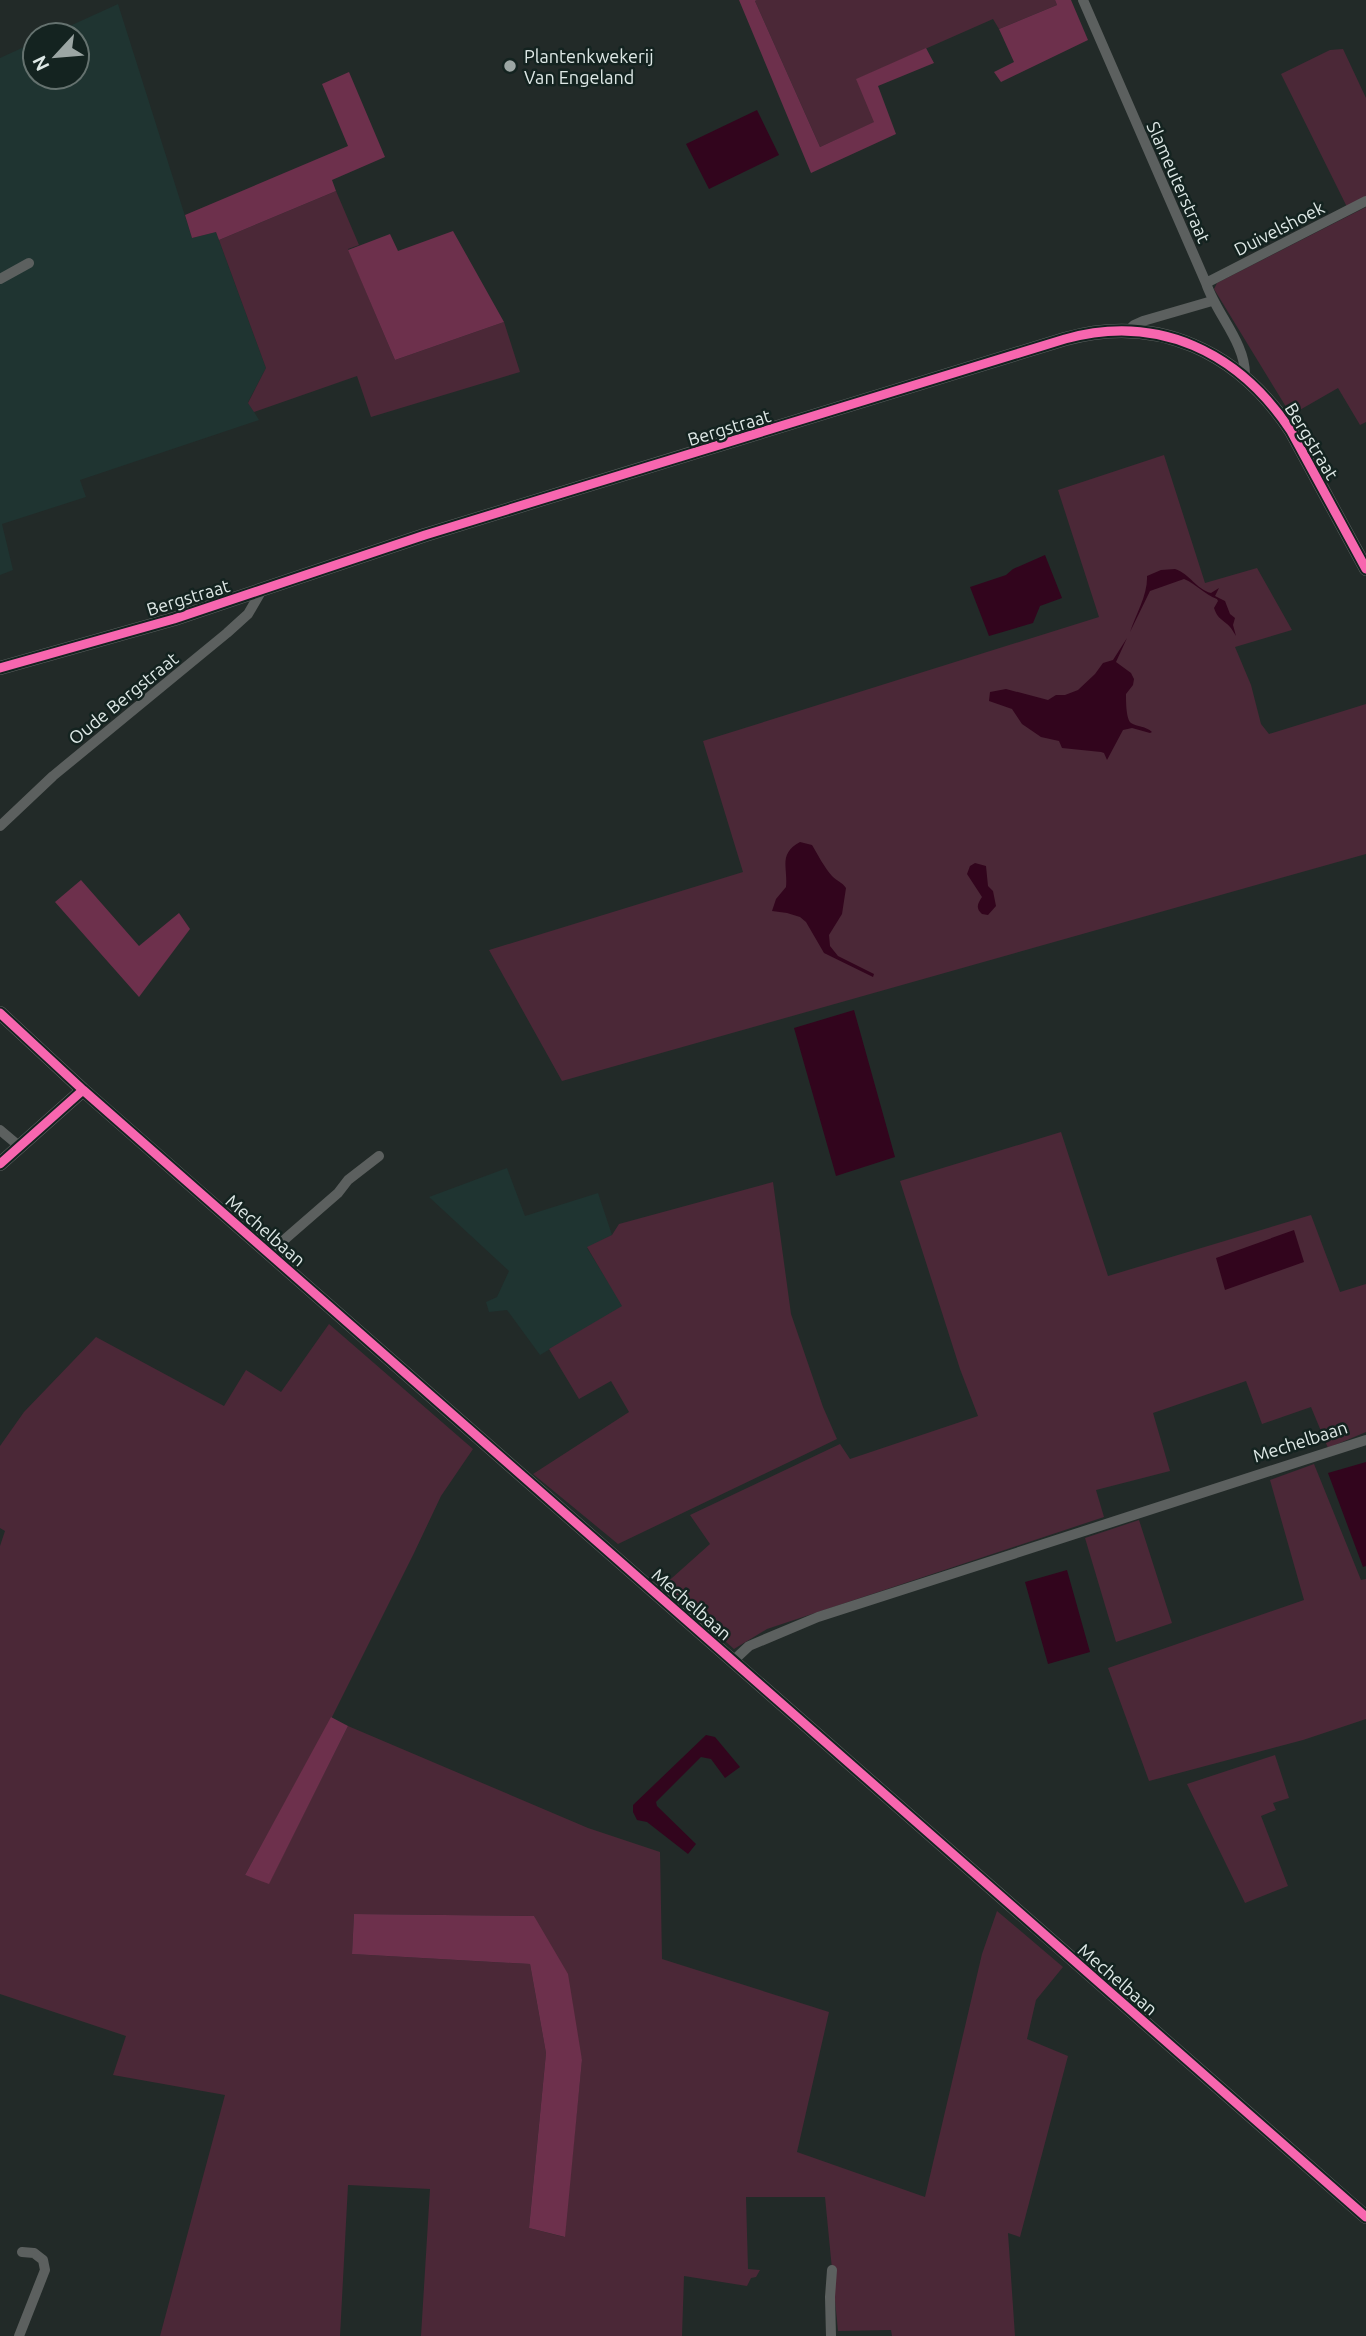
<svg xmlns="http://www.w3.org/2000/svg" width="1366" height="2336" font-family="Ubuntu,sans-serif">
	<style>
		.built { fill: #1f3431 }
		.green { fill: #4b2837; fill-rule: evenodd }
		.forest { fill: #6d304c }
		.water { fill: #32051d }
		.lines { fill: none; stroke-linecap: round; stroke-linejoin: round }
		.street { stroke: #5c605f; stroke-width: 10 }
		.secondary { stroke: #5e6160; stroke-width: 14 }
		.cycleway-casing { stroke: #142320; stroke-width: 13 }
		.cycleway { stroke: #f766af; stroke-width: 9 }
		.poi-dot { fill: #9ca6a4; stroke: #142320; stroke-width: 2.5 }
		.labels { text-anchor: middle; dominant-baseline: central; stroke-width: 5; stroke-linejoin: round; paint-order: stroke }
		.poi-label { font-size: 18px; fill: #dee8e6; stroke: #142320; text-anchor: start }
		.street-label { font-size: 18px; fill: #dee8e6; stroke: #142320 }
	</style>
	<rect width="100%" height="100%" fill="#222a28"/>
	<path class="built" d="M118 4 192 238 216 232 266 368 248 402 259 420 80 480 86 497 2 524 13 570 0 575V58L35 42V77H77V35H50Z
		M507 1168 525 1216 598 1193 612 1235 587 1248 623 1306 540 1355 507 1310 489 1312 486 1302 497 1297 509 1271 429 1197Z"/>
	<path class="green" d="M757 0H1055L1057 5 999 29 993 19 857 79 875 122 820 147 755 1Z
		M1343 49 1366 98V197L1347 207 1281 74 1330 50Z
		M336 191 359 245 348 249 395 360 504 322 520 372 371 417 357 376 254 412 248 403 266 368 219 240Z
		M1366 207V422L1360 425 1338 388 1291 415 1214 289 1217 283Z
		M1164 455 1205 583 1257 568 1292 630 1235 647 1251 685 1261 724 1269 734 1366 704V854L562 1081 489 950 743 872 703 741 1099 617 1058 490Z
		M1061 1132 1108 1276 1311 1215 1340 1292 1366 1284V1432L1328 1448 1311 1407 1262 1424 1246 1381 1153 1413 1170 1471 1096 1490 1104 1517 767 1629 734 1649 663 1586 710 1544 690 1515 840 1444 850 1459 978 1416 960 1369 900 1181Z
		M773 1182 791 1314 823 1407 837 1439 618 1544 533 1474 629 1412 611 1381 579 1399 549 1349 622 1306 587 1247 612 1235 619 1224Z
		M329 1324 473 1449 441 1496 414 1553 332 1717 245 1875 269 1883 348 1726 588 1828 660 1852 662 1959 829 2012 797 2152 925 2197 982 1954 997 1911 1063 1967 1036 2000 1027 2039 1068 2056 1020 2237 1008 2233 1015 2336H892L891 2330 838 2331 825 2197H746L748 2269 760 2270 756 2277 751 2278 747 2286 684 2276 682 2336H421L430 2189 348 2185 340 2336H160L225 2095 113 2075 126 2036 0 1994V1546L5 1531 0 1528V1446L24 1412 96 1337 224 1406 246 1370 281 1392ZM354 1914 534 1916 582 2060 564 2237 529 2228 546 2053 530 1964 352 1954Z
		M1314 1464 1361 1580 1366 1579V1719L1303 1740 1149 1781 1108 1668 1304 1600 1270 1480Z
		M1139 1520 1172 1623 1116 1642 1085 1538Z
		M1275 1755 1289 1798 1273 1803 1276 1810 1261 1816 1288 1886 1245 1903 1187 1784Z"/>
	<path class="forest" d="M739 0H757L755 1 820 147 874 122 856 79 926 48 934 63 878 86 896 134 811 173Z
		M1055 0H1071L1088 40 1001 82 994 72 1014 62 999 29 1057 5Z
		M349 72 385 157 332 180 336 191 219 240 216 232 192 238 185 215 348 146 322 84Z
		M453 231 504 322 395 360 348 250 390 234 398 251Z
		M81 880 139 946 179 913 190 929 139 997 55 902Z
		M331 1717 348 1726 269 1884 245 1875Z
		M354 1914 534 1916 568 1974 582 2060 565 2237 529 2228 546 2053 530 1964 352 1954Z"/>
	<path class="water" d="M757 110 779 155 709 189 686 144Z
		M1045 555 1062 598 1040 606 1033 623 989 636 970 587 1006 575 1013 569Z
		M1175 569C1190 574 1196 589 1211 593L1219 588 1215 596 1225 601 1230 614 1235 618 1233 625 1236 636C1234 633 1231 627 1227 624 1220 618 1217 617 1214 608L1218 601 1217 599C1204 594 1196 584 1184 579L1150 591 1130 632C1136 614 1148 594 1147 576L1161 570Z
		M1127 638 1116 662 1131 673 1134 679 1133 685 1126 694C1126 701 1126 719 1131 723 1137 727 1146 726 1152 732L1150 733 1132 728 1123 730 1107 760 1104 753 1101 752 1062 748 1059 741 1041 737 1022 724 1012 709 989 701 990 692 1006 689 1048 700 1056 695H1065L1078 690 1095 674 1103 663 1113 660Z
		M800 842 812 845C818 855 824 867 832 876 837 881 842 882 846 888L842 914 829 935 830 946 838 956 874 974 873 977 824 953 806 922 800 917 787 913 772 911 776 899 786 887C788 867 778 854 800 842Z
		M975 863 986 866 988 886 993 891 996 906 988 915 982 914C975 908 978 903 982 897L967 874 970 866Z
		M854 1010 895 1157 836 1176 794 1028Z
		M1294 1230 1304 1262 1225 1290 1216 1258Z
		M1366 1462V1566L1363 1567 1328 1473Z
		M1067 1570 1090 1652 1048 1664 1025 1582Z
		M706 1735 715 1737 740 1767 725 1778 711 1759 701 1757 656 1802 657 1806 696 1844 688 1854 647 1822 637 1820 633 1812V1805Z"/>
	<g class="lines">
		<path class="street" d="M1083 0 1206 283C1216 314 1246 343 1245 376
			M0 279 29 263
			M1206 283 1366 201
			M1129 330 1134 325 1143 321 1212 301
			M0 826 53 776 227 633 248 614 262 590
			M0 1130 19 1146
			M269 1253 338 1193 348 1180 379 1156
			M734 1660 749 1646 818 1617 1366 1440
			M19 2336 45 2270 43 2260 34 2253 22 2252
			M831 2336 830 2297 832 2270"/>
		<path class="secondary" d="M0 668 174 619 425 535 1065 339C1158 313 1239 352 1291 431L1366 569
			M0 1013 83 1090 1366 2217
			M0 1164 83 1090"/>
		<g class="cycleway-casing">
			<path id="cycleway" d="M0 668 174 619 425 535 1065 339C1158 313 1239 352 1291 431L1366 569
				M0 1013 83 1090 1366 2217
				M0 1164 83 1090"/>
		</g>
		<use href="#cycleway" class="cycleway"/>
	</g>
	<circle class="poi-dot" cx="510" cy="66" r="7"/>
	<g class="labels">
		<g class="poi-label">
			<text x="524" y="56">Plantenkwekerij<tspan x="524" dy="21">Van Engeland</tspan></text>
		</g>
		<g class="street-label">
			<text transform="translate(1179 182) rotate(66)">Slameuterstraat</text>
			<text transform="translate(1279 228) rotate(-27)">Duivelshoek</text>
			<text transform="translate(729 427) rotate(-17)">Bergstraat</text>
			<text transform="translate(1312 441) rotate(59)">Bergstraat</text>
			<text transform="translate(188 597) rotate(-17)">Bergstraat</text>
			<text transform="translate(123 698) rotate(-39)">Oude Bergstraat</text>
			<text transform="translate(266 1230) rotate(41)">Mechelbaan</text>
			<text transform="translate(1300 1441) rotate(-18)">Mechelbaan</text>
			<text transform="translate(692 1604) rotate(41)">Mechelbaan</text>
			<text transform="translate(1118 1979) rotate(41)">Mechelbaan</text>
		</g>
	</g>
	<g transform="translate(56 56) rotate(244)"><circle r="33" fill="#142320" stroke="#65726f" stroke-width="2"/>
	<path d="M0-5L12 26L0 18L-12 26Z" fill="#9ca6a4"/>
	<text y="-10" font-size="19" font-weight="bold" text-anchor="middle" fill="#dee8e6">N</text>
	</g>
</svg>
